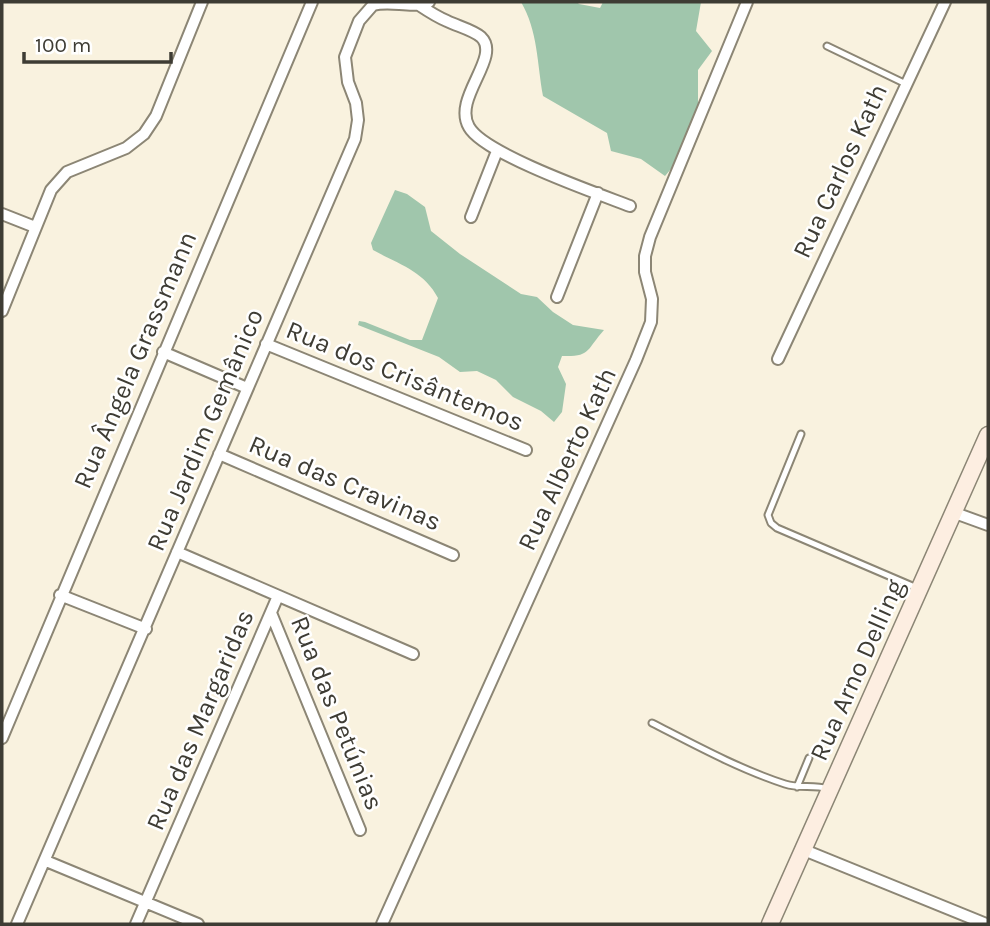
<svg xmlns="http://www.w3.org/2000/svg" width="990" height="926" font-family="Karla,sans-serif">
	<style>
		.forest { fill: #a0c6ac }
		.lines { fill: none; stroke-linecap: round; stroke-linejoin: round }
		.lane-casing { stroke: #8c8675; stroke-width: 9 }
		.street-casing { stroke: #8c8675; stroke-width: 14 }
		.secondary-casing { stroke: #8c8675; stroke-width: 19 }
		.lane { stroke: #fff; stroke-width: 5 }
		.street { stroke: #fff; stroke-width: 10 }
		.secondary { stroke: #fdeee1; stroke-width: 16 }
		.labels { text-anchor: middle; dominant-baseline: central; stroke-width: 5; stroke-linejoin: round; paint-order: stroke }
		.street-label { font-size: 26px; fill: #3e3c34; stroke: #fff }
	</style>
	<rect width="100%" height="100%" fill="#f9f2df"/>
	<path class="forest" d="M521 2H577L579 4 600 8 603 2H701L696 31 712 51 698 70V108L676 163 665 176 641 159 611 151 607 133 543 96C537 63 538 31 521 2Z
		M395 190 407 194 425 207 431 231 460 254 521 294 537 297 553 312 573 325 604 330C586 350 591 357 562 356L558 367 566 384 562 412 554 422 541 411 513 397 496 380 477 371 460 372 439 357 358 325 359 321 365 322 410 340H422L438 298C424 271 398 264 373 250L371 243Z"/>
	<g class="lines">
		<g class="lane-casing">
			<path id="lane" d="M827 46 906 84
				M801 434 768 515 771 523 777 528 917 588
				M652 723C695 745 739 769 785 784 800 789 814 784 828 789
				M797 787 809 758"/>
		</g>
		<g class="street-casing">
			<path id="street" d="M419 5C428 11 437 17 447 21 457 26 473 30 481 37 502 57 452 98 469 127 484 154 596 193 630 206
				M2 214 35 227
				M471 217 497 151
				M557 297 598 193
				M2 311 51 190 67 172 126 148 144 134 156 116 202 2
				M266 344 526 450
				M163 352 247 388
				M778 359 945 2
				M219 454 453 555
				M955 513 988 525
				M177 552 413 654
				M60 595 146 629
				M271 613 360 830
				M2 738 312 2
				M804 850 986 924
				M46 861 198 924
				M17 924 355 139 358 120 356 103 348 82 345 57 359 21 373 5C392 0 411 9 429 2
				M136 924 278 596
				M382 924 636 360 651 322 652 299 645 272V256L650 237 747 2"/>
		</g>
		<g class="secondary-casing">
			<path id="secondary" d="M770 924 988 435"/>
		</g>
		<use href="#lane" class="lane"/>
		<use href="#street" class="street"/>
		<use href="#secondary" class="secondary"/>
	</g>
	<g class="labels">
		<g class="street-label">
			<text transform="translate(840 171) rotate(-65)">Rua Carlos Kath</text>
			<text transform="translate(135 360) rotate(-67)">Rua Ângela Grassmann</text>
			<text transform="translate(405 376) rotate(22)">Rua dos Crisântemos</text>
			<text transform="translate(205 430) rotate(-67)">Rua Jardim Gemânico</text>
			<text transform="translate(567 459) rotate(-65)">Rua Alberto Kath</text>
			<text transform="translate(345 483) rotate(23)">Rua das Cravinas</text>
			<text transform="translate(857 670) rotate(-66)">Rua Arno Delling</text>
			<text transform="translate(337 713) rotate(68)">Rua das Petúnias</text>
			<text transform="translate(200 720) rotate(-67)">Rua das Margaridas</text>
		</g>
	</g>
	<rect width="990" height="926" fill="none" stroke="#3e3c34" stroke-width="7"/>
	<path d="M24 52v10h147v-10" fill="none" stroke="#3e3c34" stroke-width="3.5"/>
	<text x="35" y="52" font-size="21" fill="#3e3c34" stroke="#ffffff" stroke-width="5" paint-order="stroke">100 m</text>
</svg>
